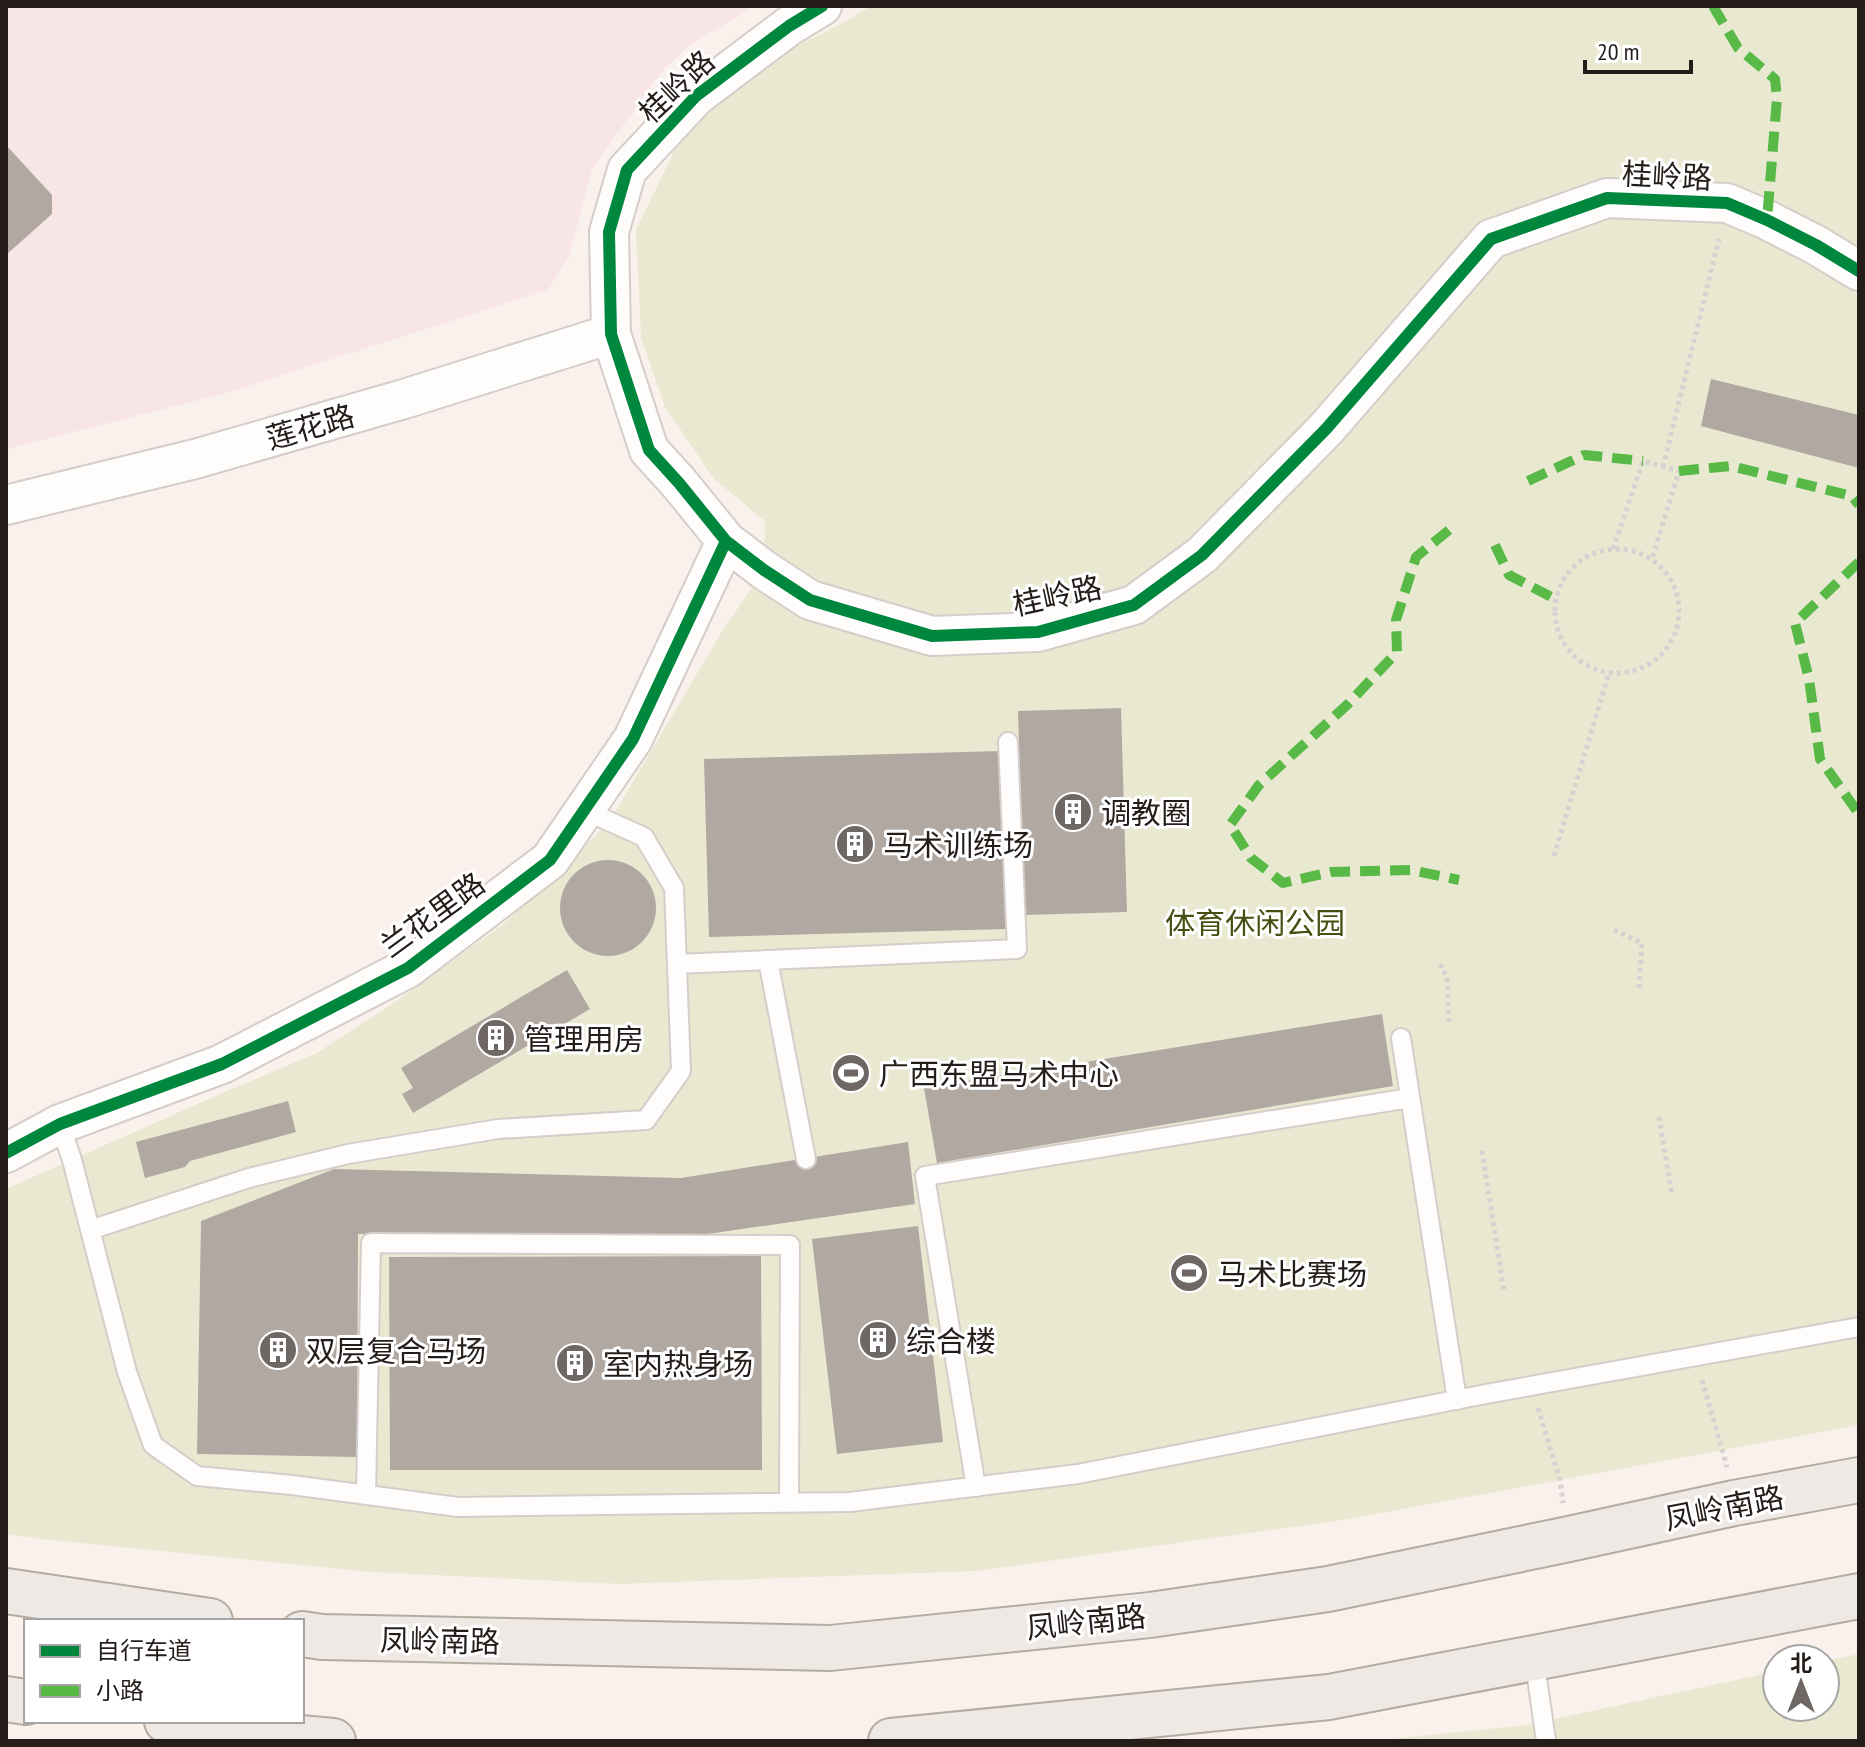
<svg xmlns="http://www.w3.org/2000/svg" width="1865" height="1747" font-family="'PT Sans Narrow','Noto Sans SC',sans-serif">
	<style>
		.commercial { fill: #f8e5e5 }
		.green { fill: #e9e9d2 }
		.building { fill: #b1a8a1 }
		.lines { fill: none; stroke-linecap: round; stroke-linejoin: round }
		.service-casing { stroke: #d4cdc9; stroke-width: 22 }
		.minor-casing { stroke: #d4cdc9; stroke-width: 42 }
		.primary-casing { stroke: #b5aba0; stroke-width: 48 }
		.path { stroke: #d5d2d0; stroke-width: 5; stroke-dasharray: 4 4; stroke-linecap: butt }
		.service { stroke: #fefdfc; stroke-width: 18 }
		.minor { stroke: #fefdfc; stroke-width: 38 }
		.primary { stroke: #eee9e4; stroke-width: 44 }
		.quiet { stroke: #58b947; stroke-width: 10; stroke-dasharray: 20 10; stroke-linecap: butt }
		.cycleway-casing { stroke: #fff; stroke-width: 17 }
		.cycleway { stroke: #00873e; stroke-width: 12 }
		.labels { text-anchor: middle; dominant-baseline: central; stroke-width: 6; stroke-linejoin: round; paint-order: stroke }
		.street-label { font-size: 30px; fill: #241d1a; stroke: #fff }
		.poi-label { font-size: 30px; fill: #241d1a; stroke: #fff; text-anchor: start }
		.park-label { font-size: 30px; fill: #484e11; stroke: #fff }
	</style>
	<rect width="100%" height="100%" fill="#faf1ed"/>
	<path class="commercial" d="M6 6H754L689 46 662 71 592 169 569 257 548 290 223 394 6 449Z"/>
	<path class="green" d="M871 6H1859V1425L1343 1520 976 1571 620 1584 371 1572 40 1539 6 1534V1189L220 1094 317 1053 395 1002 504 924 609 822 721 633 764 570 765 521 714 479 665 407 641 337 636 230 680 139 747 70 845 22Z
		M1859 1654V1741H1372L1527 1725 1777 1671V1707H1825V1661Z"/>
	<path class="building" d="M6 145 52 195V214L6 255Z
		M1711 379 1859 415V468L1701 426Z
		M1121 708 1127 912 1024 915 1018 711Z
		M1001 751 1006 929 709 937 704 759Z
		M560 908a48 48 0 1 1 96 0a48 48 0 1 1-96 0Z
		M567 970 590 1009 413 1113 402 1094 413 1088 401 1068Z
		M1382 1014 1393 1086 937 1163 924 1088Z
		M288 1101 296 1132 190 1161 185 1167 145 1178 136 1142Z
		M908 1142 915 1204 680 1238 358 1234 357 1457 197 1454 201 1221 334 1169 681 1178Z
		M918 1226 943 1442 837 1454 812 1239Z
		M761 1256 762 1470H390L389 1257Z"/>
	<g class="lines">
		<g class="service-casing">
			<path id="service" d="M768 960 806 1159
				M677 964 1017 949 1008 742
				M1401 1038 1457 1400
				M60 1124 72 1160 127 1372 153 1445 197 1476 292 1485 458 1507 850 1502 1078 1474 1486 1394 1859 1327
				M90 1230 249 1178 348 1154 498 1129 646 1120 681 1071 674 888 644 837 584 810
				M976 1487 925 1176 1410 1098
				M366 1495 371 1243 790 1245 789 1503
				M1534 1657 1546 1741"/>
		</g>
		<g class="minor-casing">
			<path id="minor" d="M822 6 789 26 696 96 627 170 609 232 611 334 649 450 679 483 726 541 764 570 810 600 932 636 1038 632 1134 605 1202 555 1326 429 1491 239 1607 198 1727 203 1767 220 1816 245 1859 271
				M6 505 195 459 404 399 611 334
				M6 1153 60 1124 222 1064 408 968 550 860 633 739 726 541"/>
		</g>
		<g class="primary-casing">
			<path id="primary" d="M6 1591 210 1621
				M302 1634 322 1637 830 1648 1150 1615 1328 1589 1569 1539 1734 1503 1859 1480
				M6 1699 26 1702
				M167 1721 278 1736 333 1741
				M891 1741 1329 1697 1859 1596"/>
		</g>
		<path class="path" d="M1663 467 1719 239
			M1555 611a62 62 0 1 1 124 0a62 62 0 1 1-124 0Z
			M1613 549 1643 461 1679 471 1652 559
			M1554 856 1609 673
			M1614 930 1642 943 1639 989
			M1440 964 1447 978 1449 1022
			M1659 1117 1672 1195
			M1482 1151 1504 1291
			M1702 1380 1727 1467
			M1538 1408 1560 1480 1563 1503"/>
		<use href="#service" class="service"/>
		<use href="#minor" class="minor"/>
		<use href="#primary" class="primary"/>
		<path class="quiet" d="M1713 6 1738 48 1775 79 1777 98 1767 220
			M1679 471 1731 466 1852 496 1859 505
			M1528 481 1584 455 1643 461
			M1449 530 1416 557 1396 620 1397 652 1347 705 1259 785 1230 825 1251 858 1283 883 1331 872 1411 870 1459 880
			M1495 545 1509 575 1555 599
			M1859 562 1795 623 1809 679 1820 759 1859 814"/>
		<g class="cycleway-casing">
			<path id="cycleway" d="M822 6 789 26 696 96 627 170 609 232 611 334 649 450 679 483 726 541 764 570 810 600 932 636 1038 632 1134 605 1202 555 1326 429 1491 239 1607 198 1727 203 1767 220 1816 245 1859 271
				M6 1153 60 1124 222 1064 408 968 550 860 633 739 726 541"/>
		</g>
		<use href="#cycleway" class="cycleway"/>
	</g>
	<defs>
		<g id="building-disc" transform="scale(2)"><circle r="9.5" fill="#6f6764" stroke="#fff"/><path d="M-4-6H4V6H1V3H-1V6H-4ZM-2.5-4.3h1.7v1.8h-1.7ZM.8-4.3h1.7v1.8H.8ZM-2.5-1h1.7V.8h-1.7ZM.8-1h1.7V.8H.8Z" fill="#fff"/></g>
		<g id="stadium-disc" transform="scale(2)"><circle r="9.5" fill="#6f6764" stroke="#fff"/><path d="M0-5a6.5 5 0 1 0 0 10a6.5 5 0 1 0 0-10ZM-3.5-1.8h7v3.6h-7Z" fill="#fff"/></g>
	</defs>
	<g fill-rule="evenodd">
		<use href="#building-disc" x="1073" y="812"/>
		<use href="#building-disc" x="855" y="844"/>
		<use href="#building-disc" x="496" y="1038"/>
		<use href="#stadium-disc" x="851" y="1073"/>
		<use href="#stadium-disc" x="1189" y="1273"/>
		<use href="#building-disc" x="878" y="1340"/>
		<use href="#building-disc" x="278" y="1350"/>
		<use href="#building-disc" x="575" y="1363"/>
	</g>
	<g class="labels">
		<g class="street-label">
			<text transform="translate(676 86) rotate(-43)">桂岭路</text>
			<text transform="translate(1667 175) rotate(3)">桂岭路</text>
			<text transform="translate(310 426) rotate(-16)">莲花路</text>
			<text transform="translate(1057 595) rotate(-12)">桂岭路</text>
			<text transform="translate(432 914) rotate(-36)">兰花里路</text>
			<text transform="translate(1724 1507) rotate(-11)">凤岭南路</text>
			<text transform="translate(1086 1621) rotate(-6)">凤岭南路</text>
			<text transform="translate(440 1640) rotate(1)">凤岭南路</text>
		</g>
		<g class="poi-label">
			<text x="1101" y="812">调教圈</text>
			<text x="883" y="844">马术训练场</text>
			<text x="524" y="1038">管理用房</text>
			<text x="879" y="1073">广西东盟马术中心</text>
			<text x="1217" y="1273">马术比赛场</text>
			<text x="906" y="1340">综合楼</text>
			<text x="306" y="1350">双层复合马场</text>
			<text x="603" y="1363">室内热身场</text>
		</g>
		<g class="park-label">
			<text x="1255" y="922">体育休闲公园</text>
		</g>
	</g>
	<rect width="1865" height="1747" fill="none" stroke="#241d1a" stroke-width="16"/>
	<rect x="24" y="1619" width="280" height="104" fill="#ffffff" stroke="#a7a5a3" stroke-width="2"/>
	<rect x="40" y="1645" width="40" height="12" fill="#00873e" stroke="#a7a5a3" stroke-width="2"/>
	<text x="96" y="1659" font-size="24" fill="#241d1a">自行车道</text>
	<rect x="40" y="1685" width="40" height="12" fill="#58b947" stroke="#a7a5a3" stroke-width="2"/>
	<text x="96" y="1699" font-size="24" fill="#241d1a">小路</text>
	<g transform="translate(1801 1683)"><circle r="38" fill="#ffffff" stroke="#a7a5a3" stroke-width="2"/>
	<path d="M0-6L14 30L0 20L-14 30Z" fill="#6f6764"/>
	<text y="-12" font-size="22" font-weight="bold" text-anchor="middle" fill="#241d1a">北</text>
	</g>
	<path d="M1585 60v12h106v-12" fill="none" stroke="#241d1a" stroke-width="4"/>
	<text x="1597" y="60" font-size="24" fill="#241d1a" stroke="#ffffff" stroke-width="6" paint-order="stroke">20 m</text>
</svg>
